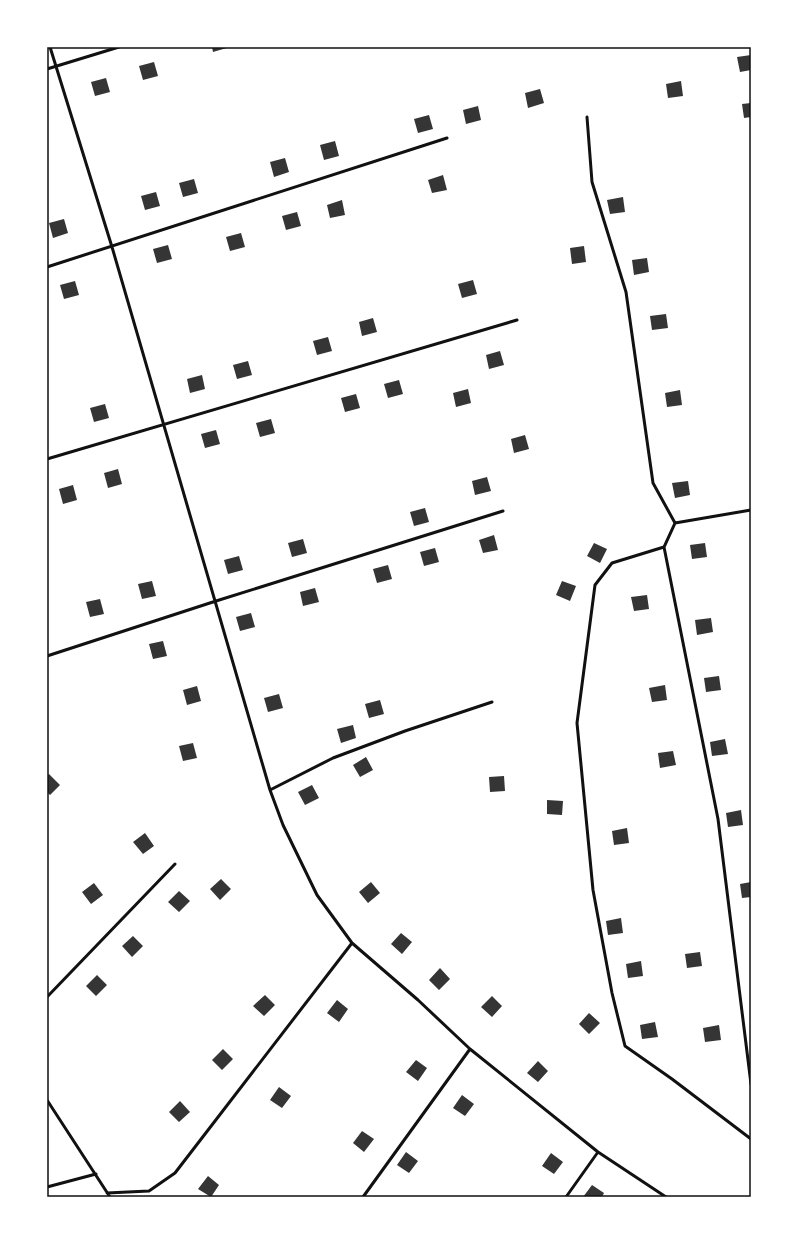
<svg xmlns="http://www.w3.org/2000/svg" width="798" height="1244" font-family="Arial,sans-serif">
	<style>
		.building { fill: #353535 }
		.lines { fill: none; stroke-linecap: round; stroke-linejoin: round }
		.service { stroke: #111; stroke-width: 3 }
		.neatline { fill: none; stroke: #111; stroke-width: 1.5 }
	</style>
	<rect width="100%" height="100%" fill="#fff"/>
	<path class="building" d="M212 47H230L213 52Z
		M751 55V70L740 72 737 57Z
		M154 62 158 76 143 80 139 66Z
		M106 78 110 92 95 96 91 82Z
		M681 81 683 96 668 98 666 84Z
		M540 89 544 103 528 108 525 93Z
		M751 103V117L744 118 742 104Z
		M478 106 481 120 466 124 463 110Z
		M429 115 433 129 418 133 414 119Z
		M335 141 339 156 324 160 320 145Z
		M285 158 289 172 274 177 270 162Z
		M443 175 447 190 432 193 428 180Z
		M194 179 198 193 183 197 179 183Z
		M156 192 160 206 145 210 141 196Z
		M623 197 625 212 610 214 607 200Z
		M342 200 345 215 330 218 327 205Z
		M297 212 301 226 286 230 282 216Z
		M64 219 68 233 53 238 49 223Z
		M241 233 245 247 230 251 226 237Z
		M168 245 172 259 157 263 153 249Z
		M584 246 586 262 572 264 570 248Z
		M647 258 649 272 634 275 632 260Z
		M473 280 477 294 462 298 458 284Z
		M75 281 79 295 64 299 60 285Z
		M666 314 668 328 652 330 650 316Z
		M373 318 377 332 362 336 359 322Z
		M328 337 332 351 317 355 313 341Z
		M500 351 504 365 489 369 486 355Z
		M248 361 252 375 237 379 233 365Z
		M202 375 205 389 190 393 187 379Z
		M399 380 403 394 388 398 384 384Z
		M468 389 471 403 456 407 453 393Z
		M680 390 682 405 667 407 665 393Z
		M356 394 360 408 345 412 341 398Z
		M105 404 109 418 94 422 90 408Z
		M271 419 275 433 260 437 256 423Z
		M216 430 220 444 205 448 201 434Z
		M525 435 529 449 514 453 511 439Z
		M118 469 122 484 108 488 104 473Z
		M487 477 491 491 475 495 472 481Z
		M688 481 690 495 675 498 672 483Z
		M73 485 77 500 63 504 59 489Z
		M425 508 429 522 414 526 410 512Z
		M494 535 498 550 483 553 479 540Z
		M303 539 307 553 292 557 288 543Z
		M594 543 607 549 600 563 587 556Z
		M705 543 707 557 692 559 690 545Z
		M435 548 439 562 424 566 420 552Z
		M239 556 243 570 228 574 224 560Z
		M388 565 392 579 377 583 373 569Z
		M152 581 156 596 142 599 138 584Z
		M562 581 576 586 570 601 556 595Z
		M315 588 319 602 303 606 300 592Z
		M647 595 649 609 634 611 631 597Z
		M100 599 104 614 90 617 86 602Z
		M251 613 255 627 240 631 236 617Z
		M711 618 713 632 697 635 695 620Z
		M163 641 167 656 153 659 149 644Z
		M719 676 721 690 706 692 704 678Z
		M665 685 667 700 652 702 649 688Z
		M197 686 201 701 187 705 183 690Z
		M279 694 283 708 268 712 264 698Z
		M380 700 384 714 369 718 365 704Z
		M353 725 356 738 341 743 337 729Z
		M725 739 728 754 712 756 710 742Z
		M193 743 197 758 183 761 179 746Z
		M673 751 676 765 660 768 658 753Z
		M366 757 373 770 360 777 353 765Z
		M49 774 60 785 50 795 47 792V776Z
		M504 776 505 791 490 792 489 777Z
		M312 785 319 798 305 805 298 792Z
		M547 800 563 801 562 815 547 814Z
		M741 810 743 825 728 827 726 813Z
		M627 828 629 843 614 845 612 831Z
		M145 833 154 846 143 854 133 842Z
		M221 879 231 889 220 900 210 889Z
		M371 882 380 893 368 903 359 892Z
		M751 882V897L742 898 740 884Z
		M94 883 103 895 91 904 82 892Z
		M179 891 190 901 179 912 168 902Z
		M621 918 623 933 608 935 606 921Z
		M401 933 412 942 402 954 391 944Z
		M133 936 143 946 132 957 122 946Z
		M700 952 702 966 687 968 685 954Z
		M641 961 643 976 628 978 626 964Z
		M440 968 450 979 439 990 429 980Z
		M97 975 107 985 96 996 86 986Z
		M265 995 275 1005 264 1016 253 1006Z
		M492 996 502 1006 492 1017 481 1007Z
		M337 1000 348 1009 339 1022 327 1013Z
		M589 1013 600 1023 589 1034 579 1024Z
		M655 1022 658 1037 642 1039 640 1025Z
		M719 1025 721 1040 705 1042 703 1028Z
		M223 1049 233 1059 222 1070 212 1060Z
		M416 1060 427 1068 418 1081 406 1072Z
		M538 1061 548 1071 538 1082 527 1073Z
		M279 1087 291 1096 282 1108 270 1100Z
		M462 1095 474 1104 465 1116 453 1108Z
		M180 1101 190 1112 179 1122 169 1112Z
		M362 1131 374 1139 364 1152 353 1143Z
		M406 1152 418 1161 409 1173 397 1165Z
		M551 1153 563 1162 554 1174 542 1166Z
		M208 1176 219 1185 211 1197 198 1189Z
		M592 1185 604 1193 602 1197H583Z"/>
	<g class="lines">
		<path class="service" d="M50 47 112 247 270 790 283 825 317 895 352 943 418 1000 470 1049 598 1152 666 1197
			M47 69 119 47
			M587 117 592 182 626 292 653 483 675 523
			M47 267 447 138
			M47 459 517 320
			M751 510 675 523 664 547 612 563 595 585 577 723 593 890 612 993 625 1046 672 1079 751 1139
			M664 547 718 819 751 1084
			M47 656 216 601 503 511
			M270 790 333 758 405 731 492 702
			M47 997 175 864
			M47 1100 110 1197
			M47 1187 96 1174
			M107 1193 149 1191 175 1173 352 943
			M363 1197 470 1049
			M566 1197 598 1152"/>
	</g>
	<rect width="798" height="1244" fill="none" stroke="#ffffff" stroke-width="96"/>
	<rect x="48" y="48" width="702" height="1148" class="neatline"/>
</svg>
